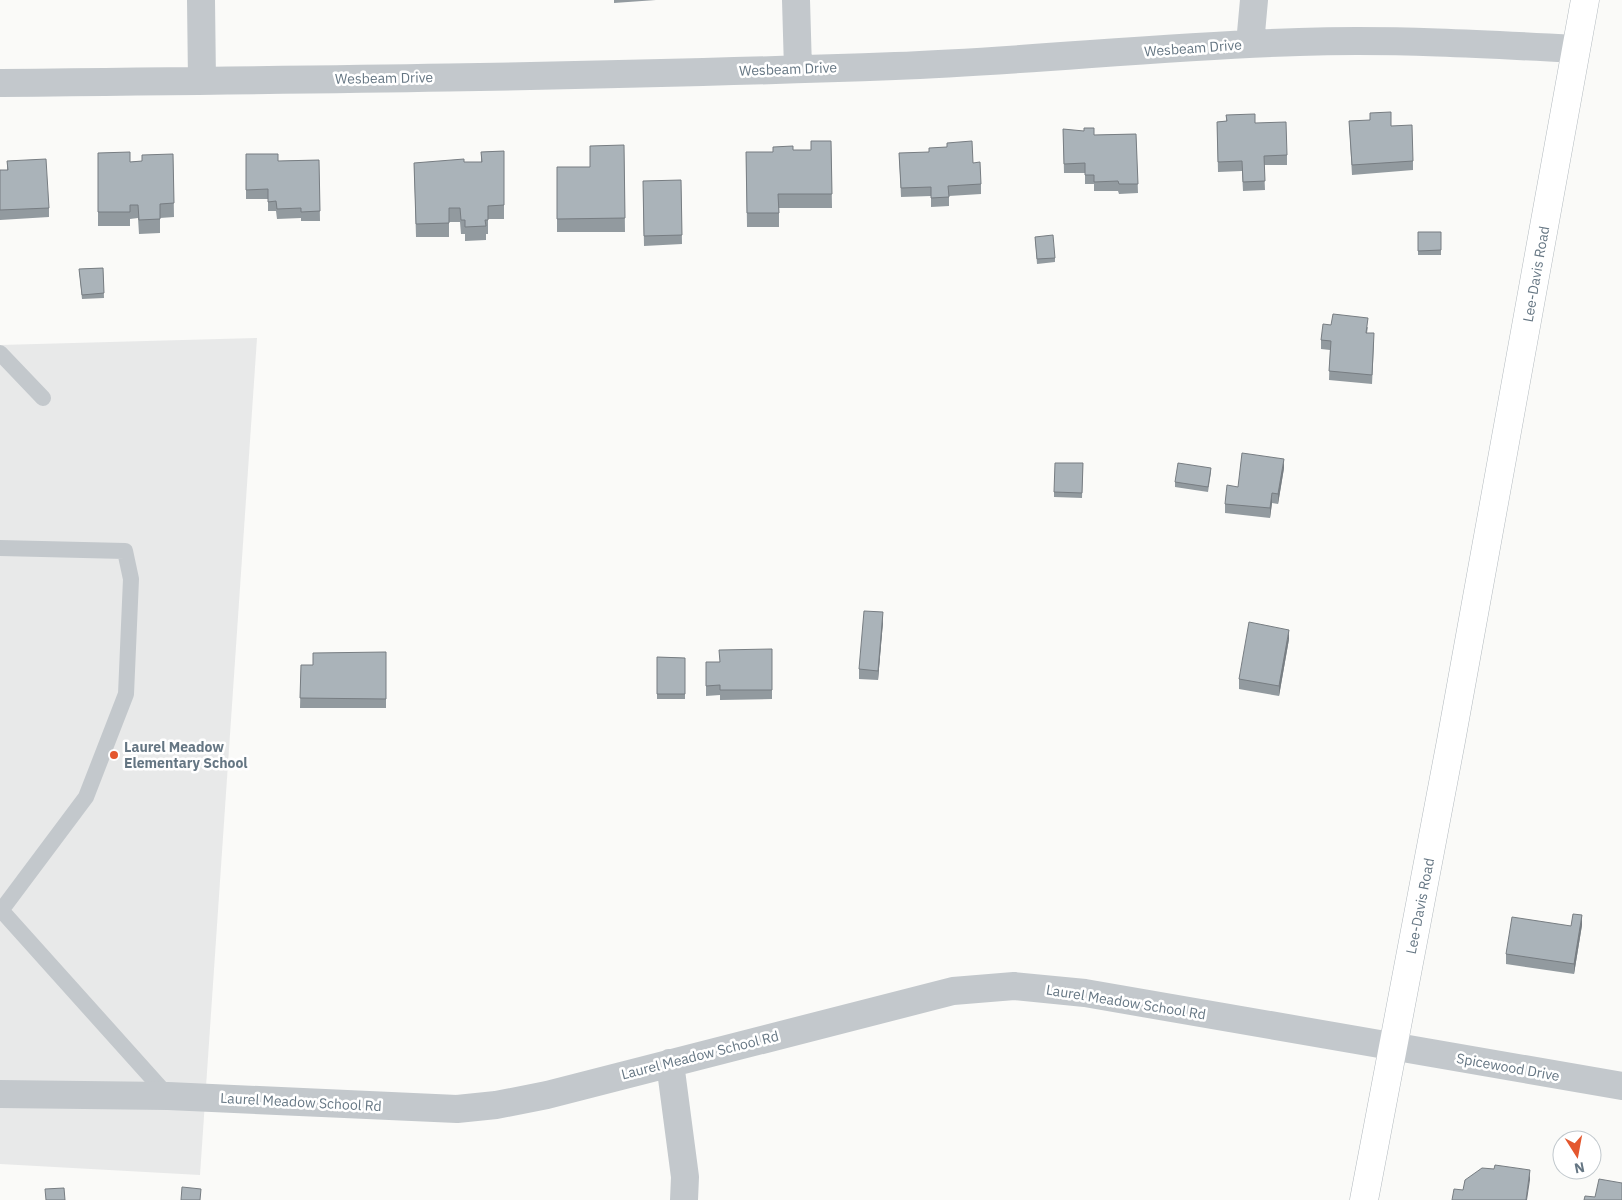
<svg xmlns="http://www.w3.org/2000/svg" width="1622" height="1200" font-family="'IBM Plex Sans',sans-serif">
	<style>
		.built { fill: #e8e9e9 }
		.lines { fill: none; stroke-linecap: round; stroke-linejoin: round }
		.secondary-casing { stroke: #b3babf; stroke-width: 29 }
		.lane { stroke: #c3c8cc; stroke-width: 16 }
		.street { stroke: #c3c8cc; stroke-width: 28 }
		.secondary { stroke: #fff; stroke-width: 28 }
		.wall { fill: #929a9f }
		.shaded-wall { fill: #777d82 }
		.building { fill: #aab3b9; stroke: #777d82 }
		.poi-dot { fill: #e4572e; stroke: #fff; stroke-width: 2 }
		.labels { text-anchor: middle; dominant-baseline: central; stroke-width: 5; stroke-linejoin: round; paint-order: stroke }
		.street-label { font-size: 14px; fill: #657683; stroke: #fff }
		.poi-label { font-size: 14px; font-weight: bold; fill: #657683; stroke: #fff; text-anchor: start }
	</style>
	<rect width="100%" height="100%" fill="#fafaf8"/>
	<path class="built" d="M257 338 200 1175 0 1164V345Z"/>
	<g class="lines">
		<g class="secondary-casing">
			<path id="secondary" d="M1364 1200 1451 741 1585 0"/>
		</g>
		<path class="lane" d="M0 353 43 398
			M0 548 125 551 131 579 126 694 86 797 0 912
			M2 911 168 1096"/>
		<path class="street" d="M201 0 202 81
			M796 0 798 69
			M1250 44 1254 0
			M0 83C298 80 597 77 895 66 1030 61 1164 46 1299 42 1391 39 1484 44 1576 49
			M670 1063 685 1177 684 1200
			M0 1094 168 1096 457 1109 496 1105 547 1095 953 991 1014 986 1085 993 1622 1086"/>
		<use href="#secondary" class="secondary"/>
	</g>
	<path class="wall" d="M614 0H656L614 3Z
		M1226 115 1255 123 1287 155V165H1264L1265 190 1243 191 1242 171 1218 172 1217 122 1226 121Z
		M1349 121 1391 126 1413 161V170L1352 175Z
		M1063 129 1094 135 1136 134 1138 193 1119 194 1118 191H1094V184H1085V173H1064Z
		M831 141 832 208H779V227H747L746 152H773L793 150H811Z
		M624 145 625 232H557V167H590Z
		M504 151V219H488V234H486V240L465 241V234H461L460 222H449V237H416L414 163 481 162V152Z
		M98 153 130 162 142 161 173 154 174 217 160 218V233L139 234 138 218 130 219V226H98Z
		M899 153 973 163 981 184V194L949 196V206L931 207V196L901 197Z
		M246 154 278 161 319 160 320 221H301V218L277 219 276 211H268V199H246Z
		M7 161 49 208V217L0 220V170H7Z
		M681 180 682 244 644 246 643 190Z
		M1418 232 1441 250V255H1418Z
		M1035 237 1055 258V262L1037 264Z
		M103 268 104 298 82 299 79 269Z
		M1368 327 1367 333 1374 343 1372 384 1329 380 1330 350 1321 349V340Z
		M1083 463 1082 498 1054 497V492Z
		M1284 468 1278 504 1272 503 1270 518 1225 513V504L1238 487Z
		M1211 472 1208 492 1175 487V482Z
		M883 622 878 680 859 679V669Z
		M1289 639 1279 696 1239 689V679Z
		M772 649V699L720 700V695L706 696V662H720Z
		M386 652V708H300L301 665H313Z
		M657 657 685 658V699H657Z
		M1582 925 1574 974 1506 964V954Z"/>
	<path class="shaded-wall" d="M1284 459V468L1278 504V494Z
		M1272 493V503L1270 518V508Z
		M883 612V622L878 680V671Z
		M1289 630V639L1279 696V686Z
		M1582 915V925L1574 974V964Z
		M1530 1170V1180L1527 1200H1526Z"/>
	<path class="building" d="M1391 112V126L1412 125 1413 161 1352 165 1349 121 1370 120V113Z
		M1255 114V123L1286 122 1287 155 1264 156 1265 181 1243 182 1242 161 1218 162 1217 122 1227 121 1226 115Z
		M1084 128H1094V135L1136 134 1138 184H1119L1118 181 1094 182V175H1085V163L1064 164 1063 129 1084 131Z
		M811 141H831L832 194H778L779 213H747L746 152H773V147L793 146V150H811Z
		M972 141 973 163 980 162 981 184 948 186 949 197 931 198V187L901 188 899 153 929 152V148L947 147V143Z
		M624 145 625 218 557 219V167H590V146Z
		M504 151V205L488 206V220H485L486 226 465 227V220H461L460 208H449V223L416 224 414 163 464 159V162H482L481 152Z
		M130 152V162L142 161V155L173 154 174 203 160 204V219L139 220 138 205H130V212H98V153Z
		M246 154H278V161L319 160 320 211 301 212V208L277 209 276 201 268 202V189L246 190Z
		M46 159 49 208 0 210V170H8L7 161Z
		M681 180 682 235 644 236 643 181Z
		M1418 232H1441V250L1418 251Z
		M1053 235 1055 258 1037 259 1035 237Z
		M103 268 104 293 82 295 79 269Z
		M1333 314 1368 318 1366 333H1374L1372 375 1329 371 1331 341 1321 340 1323 324 1331 325Z
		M1242 453 1284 459 1278 494 1272 493 1270 508 1225 504 1227 485 1238 487Z
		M1055 463H1083L1082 493 1054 492Z
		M1178 463 1211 468 1208 487 1175 482Z
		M864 611 883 612 878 671 859 669Z
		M1249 622 1289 630 1279 686 1239 679Z
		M772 649V690H720V685L706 686V662H720L719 650Z
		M386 652V699L300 698 301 665H313V653Z
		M657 657 685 658V694H657Z
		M1573 914 1582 915 1574 964 1506 954 1512 917 1571 926Z
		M1495 1165 1530 1170 1526 1200H1452L1454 1189 1463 1190 1465 1180 1482 1168 1494 1169Z
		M1599 1179 1622 1183V1200H1584L1585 1196 1595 1197Z
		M182 1187 201 1189 200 1200H181Z
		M64 1188 65 1200H46L45 1189Z"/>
	<circle class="poi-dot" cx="114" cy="755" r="5"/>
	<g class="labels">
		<g class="street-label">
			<text transform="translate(1193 48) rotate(-4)">Wesbeam Drive</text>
			<text transform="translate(788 69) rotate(-2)">Wesbeam Drive</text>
			<text transform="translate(384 78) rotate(-1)">Wesbeam Drive</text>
			<text transform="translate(1536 274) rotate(-80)">Lee-Davis Road</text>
			<text transform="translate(1420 906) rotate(-79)">Lee-Davis Road</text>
			<text transform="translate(1126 1002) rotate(9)">Laurel Meadow School Rd</text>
			<text transform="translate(700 1055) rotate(-14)">Laurel Meadow School Rd</text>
			<text transform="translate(1508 1067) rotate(10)">Spicewood Drive</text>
			<text transform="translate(301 1102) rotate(3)">Laurel Meadow School Rd</text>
		</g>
		<g class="poi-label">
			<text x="124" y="747">Laurel Meadow<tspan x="124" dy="16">Elementary School</tspan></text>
		</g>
	</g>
	<g transform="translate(1577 1155) rotate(169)"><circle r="24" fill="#ffffff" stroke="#c1c8cd"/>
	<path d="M0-4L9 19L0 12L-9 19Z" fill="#e4572e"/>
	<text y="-8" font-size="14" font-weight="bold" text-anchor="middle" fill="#657683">N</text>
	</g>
</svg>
